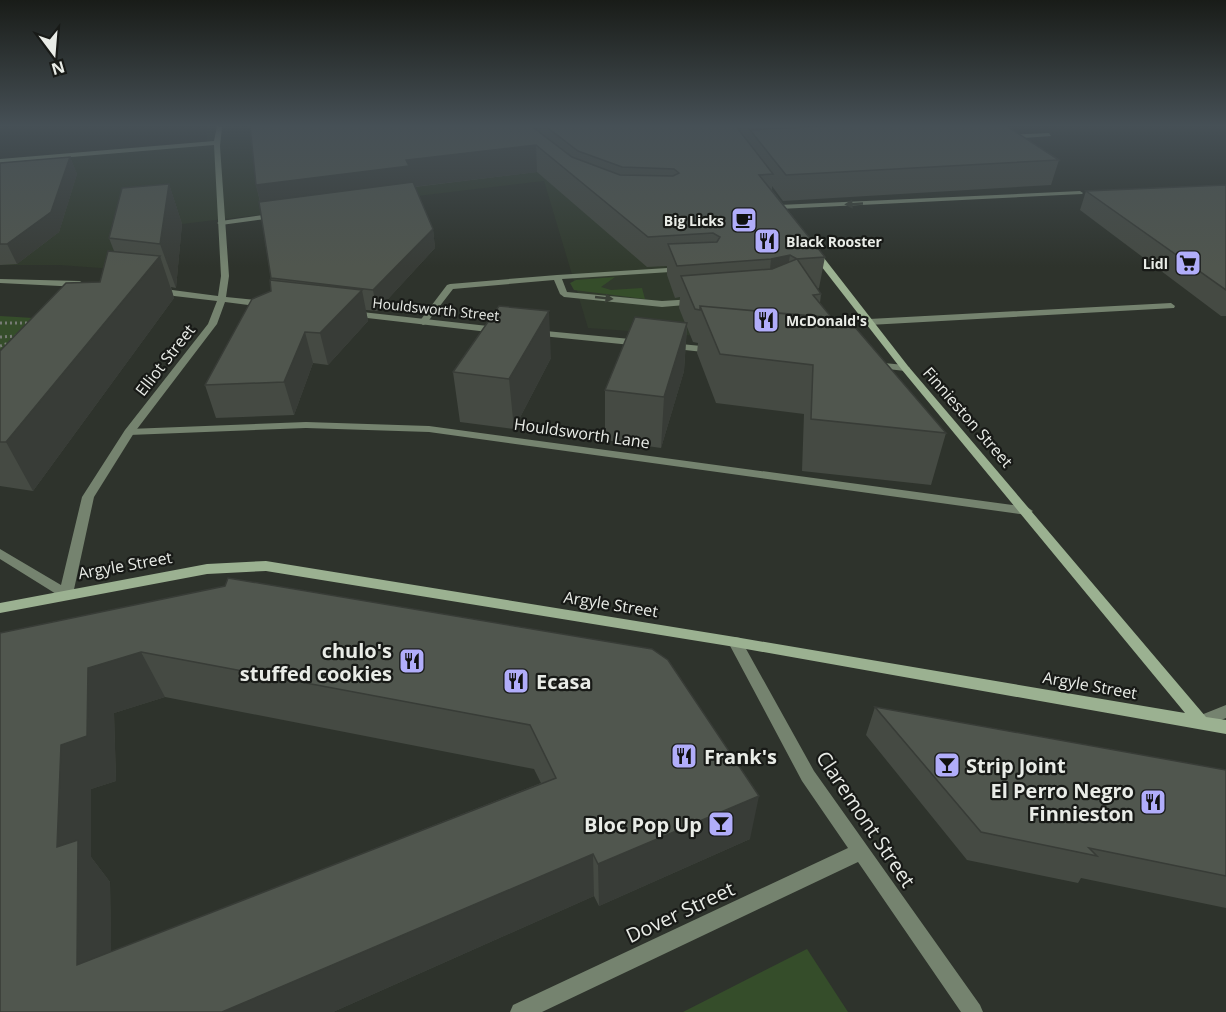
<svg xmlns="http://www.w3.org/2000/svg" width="1226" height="1012" font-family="'Open Sans',sans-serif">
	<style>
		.built { fill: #313a2d }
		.green { fill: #354d2a }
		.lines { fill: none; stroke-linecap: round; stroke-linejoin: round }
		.path { stroke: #777b75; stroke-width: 3; stroke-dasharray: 2 3; stroke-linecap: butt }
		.lane { fill: #75836f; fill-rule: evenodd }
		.street { fill: #75836f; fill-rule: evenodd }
		.secondary { fill: #9bb191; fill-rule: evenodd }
		.wall { fill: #454a43; fill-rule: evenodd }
		.shaded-wall { fill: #383c37 }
		.building { fill: #50564e; stroke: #383c37; stroke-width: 1.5; fill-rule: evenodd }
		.oneway { fill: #393f36 }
		.labels { text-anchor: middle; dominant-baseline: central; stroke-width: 4.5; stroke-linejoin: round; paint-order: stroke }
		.far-poi-label { font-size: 14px; font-weight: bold; fill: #e9ece7; stroke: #181a17; text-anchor: end }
		.far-street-label { font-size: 14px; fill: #e9ece7; stroke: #181a17 }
		.street-label { font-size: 16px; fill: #e9ece7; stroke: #181a17 }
		.near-poi-label { font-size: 20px; font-weight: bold; fill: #e9ece7; stroke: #181a17; text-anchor: end }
		.near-street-label { font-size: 20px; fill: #e9ece7; stroke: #181a17 }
	</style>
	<rect width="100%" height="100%" fill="#2e332c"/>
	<path class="built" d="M207 125H705L836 346 588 328 544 181 182 224 128 270 59 265H0V160L207 145Z"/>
	<path class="green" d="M615 277 601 287 611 290 642 288 645 299 574 290 570 283 576 280Z
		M0 316 67 320 0 365Z
		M807 949 848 1012H683Z"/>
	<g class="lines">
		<path class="path" d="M0 323H30
			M0 337 17 336
			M0 346 9 343"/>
		<path class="lane" d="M1049 133 1051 136 1008 139 1005 137 1008 135Z
			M1080 191 1083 193 1082 194 779 209 775 207 779 205Z
			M277 213H280V217L221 225 217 223 221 221Z
			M683 267H686V271L562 279 567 292 662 301 694 299 697 300V304L662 307 564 297 560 294 554 280 453 289 426 324 423 325 419 322 447 285 450 284 557 275Z
			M1171 303 1175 306 1174 308 869 325 865 322 869 319Z
			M306 422 429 426 1027 507 1033 511 1027 515 429 432 306 428 129 435 124 432 129 429Z"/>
		<path class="street" d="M217 126 222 127 220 146 229 276 226 297 265 301 269 304 265 307 225 302 217 324 134 433 94 497 73 594 71 597H61L0 559V549L61 585 82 497 125 430 208 324 217 301 157 294 153 291 157 288 218 296 221 276 214 145 0 163V159L214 141Z
			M0 279 80 281 84 284 80 287 0 283Z
			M353 311 497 327 502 330 497 333 350 316V312Z
			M535 330 641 340 646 343 641 346 532 335 530 333Z
			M670 343 712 347 717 350 712 353 667 348V344Z
			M873 362 905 365 910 368 905 371 870 367V363Z
			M735 637 740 638 814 771 980 1005 983 1012H961L858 862 542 1012H510L513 1005 848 848 802 781 728 642 730 638Z
			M1226 705V718L1201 728 1196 727 1193 722 1196 717Z"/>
		<path class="secondary" d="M811 249H817L908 366 1206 717 1226 720V734L735 647 266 571 207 574 0 613V603L207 564 266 561 735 637 1185 713 902 370 811 253Z"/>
	</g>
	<path class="wall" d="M250 125H1005L1059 160 1051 185 783 201 772 186V190L825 257 819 288 817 289 821 294 820 303 832 318 946 433 931 485 802 471 804 414 716 403 697 353 698 343 693 342 687 327 684 371 661 448 605 440V390L685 323 679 308 680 297 675 298 667 275V266L647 267 537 172 415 187 433 229 435 248 377 311 366 310 368 321 328 365 313 363 294 415 216 418 205 385 271 291V280L259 202H260L256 185Z
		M70 157 77 174 59 232 17 264 0 265V163Z
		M169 184 182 224 176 288 171 287 174 298 33 491 0 486V351L100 282 114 251 109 238Z
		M1226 185V316H1221L1080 210 1086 191Z
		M551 358 514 429 460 422 453 372Z
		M0 633 668 660 750 839 599 906 594 896 333 1012H0ZM165 697 534 769 541 783 111 952 110 882 91 857V789L116 781 114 713Z
		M875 707 1226 770V908L1081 878 1078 883 967 860 866 735Z"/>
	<path class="shaded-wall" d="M536 145 537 172 412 187 263 213 256 185 406 160Z
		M70 157 77 174 59 232 17 264 7 244Z
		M169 184 182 224 176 288 160 244Z
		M433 229 435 248 377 311 373 290Z
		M790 255 785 286 768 291 771 259Z
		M160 256 174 298 33 491 6 442Z
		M362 290 368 321 328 365 320 333Z
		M549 311 551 358 514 429 509 379Z
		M687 323 684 371 661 448 664 397Z
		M305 332 313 363 294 415 284 382Z
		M141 652 165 697 114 713 116 781 91 789V857L110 882 112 1004 77 965 57 847 61 745 88 668Z
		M759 796 750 839 599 906 598 864Z
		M593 854 594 896 333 1012H222Z"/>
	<path class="building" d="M250 125H530L572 157 620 175 673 176 679 173 674 169 622 167 578 151 544 125H735L773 174 759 175 825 257 797 259 821 294 813 295 832 318 700 306V310L695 309 681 276 772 269 797 259 790 255 771 259 677 266 668 244 717 242 720 237 713 233 648 237 536 145 406 160 409 166 256 185Z
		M843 125H1005L1059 160 786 175 750 130Z
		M70 157 51 212 7 244H0V163Z
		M413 182 433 229 373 290 271 278 259 202Z
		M169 184 160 244 109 238 122 188Z
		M1226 185V290L1086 191Z
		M108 251 160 256 6 442H0V351L66 283 100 282Z
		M270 280 362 290 320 333 305 332 284 382 205 385 252 299 271 291Z
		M499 306 549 311 509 379 453 372Z
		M700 306 848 319 946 433 811 419 813 365 720 354Z
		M635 317 687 323 664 397 605 390Z
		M228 578 652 649 668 660 759 796 598 864 593 854 222 1012H0V633L225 586ZM141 652 530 725 556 778 77 965 78 840 57 847 61 745 87 736 88 668Z
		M875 707 1226 770V876L1089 848 1097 856 981 832Z"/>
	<defs><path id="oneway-solid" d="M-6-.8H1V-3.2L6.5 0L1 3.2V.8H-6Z" transform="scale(1.5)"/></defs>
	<g class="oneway">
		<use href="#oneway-solid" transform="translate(854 204) rotate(177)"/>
		<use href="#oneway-solid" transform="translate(604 298) rotate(6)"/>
	</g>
	<linearGradient id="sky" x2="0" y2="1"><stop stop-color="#191c18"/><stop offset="0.47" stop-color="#465056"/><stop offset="1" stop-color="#465056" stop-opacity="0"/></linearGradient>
	<rect width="1226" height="267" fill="url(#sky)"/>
	<defs>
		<g id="cafe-square" transform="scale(1.35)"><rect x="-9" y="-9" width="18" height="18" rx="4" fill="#b1adfa" stroke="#181a17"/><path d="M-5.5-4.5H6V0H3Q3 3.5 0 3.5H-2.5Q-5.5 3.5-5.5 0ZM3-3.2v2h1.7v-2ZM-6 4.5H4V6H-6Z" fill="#111"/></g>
		<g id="restaurant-square" transform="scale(1.35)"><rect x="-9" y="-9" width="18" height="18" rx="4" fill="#b1adfa" stroke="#181a17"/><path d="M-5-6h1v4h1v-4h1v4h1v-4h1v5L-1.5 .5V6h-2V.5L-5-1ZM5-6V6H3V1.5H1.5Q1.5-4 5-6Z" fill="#111"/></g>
		<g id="supermarket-square" transform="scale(1.35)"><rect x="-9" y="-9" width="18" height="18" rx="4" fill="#b1adfa" stroke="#181a17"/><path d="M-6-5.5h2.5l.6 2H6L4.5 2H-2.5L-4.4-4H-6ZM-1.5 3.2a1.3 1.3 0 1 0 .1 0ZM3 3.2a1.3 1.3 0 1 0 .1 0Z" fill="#111"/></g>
		<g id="bar-square" transform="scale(1.35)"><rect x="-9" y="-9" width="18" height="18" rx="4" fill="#b1adfa" stroke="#181a17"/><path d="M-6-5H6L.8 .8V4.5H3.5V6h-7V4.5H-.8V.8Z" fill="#111"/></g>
	</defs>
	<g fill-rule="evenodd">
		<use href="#cafe-square" x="744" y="220"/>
		<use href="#restaurant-square" x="767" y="241"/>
		<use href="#supermarket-square" x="1188" y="263"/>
		<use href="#restaurant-square" x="766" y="320"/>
		<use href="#restaurant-square" x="412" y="661"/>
		<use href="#restaurant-square" x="516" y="681"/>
		<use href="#restaurant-square" x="684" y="756"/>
		<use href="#bar-square" x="947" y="765"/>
		<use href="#restaurant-square" x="1153" y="802"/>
		<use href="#bar-square" x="721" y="824"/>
	</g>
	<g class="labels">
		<g class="far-poi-label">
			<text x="724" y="220">Big Licks</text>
			<text x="786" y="241" text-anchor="start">Black Rooster</text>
			<text x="1168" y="263">Lidl</text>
			<text x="786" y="320" text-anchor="start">McDonald's</text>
		</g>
		<g class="far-street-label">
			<text transform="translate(436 309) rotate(6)">Houldsworth Street</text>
		</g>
		<g class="street-label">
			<text transform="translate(165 360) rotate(-52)">Elliot Street</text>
			<text transform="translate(968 417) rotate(49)">Finnieston Street</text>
			<text transform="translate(582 433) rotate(8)">Houldsworth Lane</text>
			<text transform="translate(125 565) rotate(-10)">Argyle Street</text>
			<text transform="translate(611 604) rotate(9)">Argyle Street</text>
			<text transform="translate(1090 685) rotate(10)">Argyle Street</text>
		</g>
		<g class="near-poi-label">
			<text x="392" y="650">chulo's<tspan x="392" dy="23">stuffed cookies</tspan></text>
			<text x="536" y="681" text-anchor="start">Ecasa</text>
			<text x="704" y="756" text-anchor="start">Frank's</text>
			<text x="966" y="765" text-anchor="start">Strip Joint</text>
			<text x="1134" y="790">El Perro Negro<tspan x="1134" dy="23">Finnieston</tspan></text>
			<text x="702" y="824">Bloc Pop Up</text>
		</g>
		<g class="near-street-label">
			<text transform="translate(866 819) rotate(56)">Claremont Street</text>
			<text transform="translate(680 912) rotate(-25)">Dover Street</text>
		</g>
	</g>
	<g transform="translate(54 54) rotate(164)" stroke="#181a17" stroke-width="4.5" paint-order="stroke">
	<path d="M0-4.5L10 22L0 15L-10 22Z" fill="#e9ece7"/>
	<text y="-9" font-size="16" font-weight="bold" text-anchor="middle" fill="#e9ece7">N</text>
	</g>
</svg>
